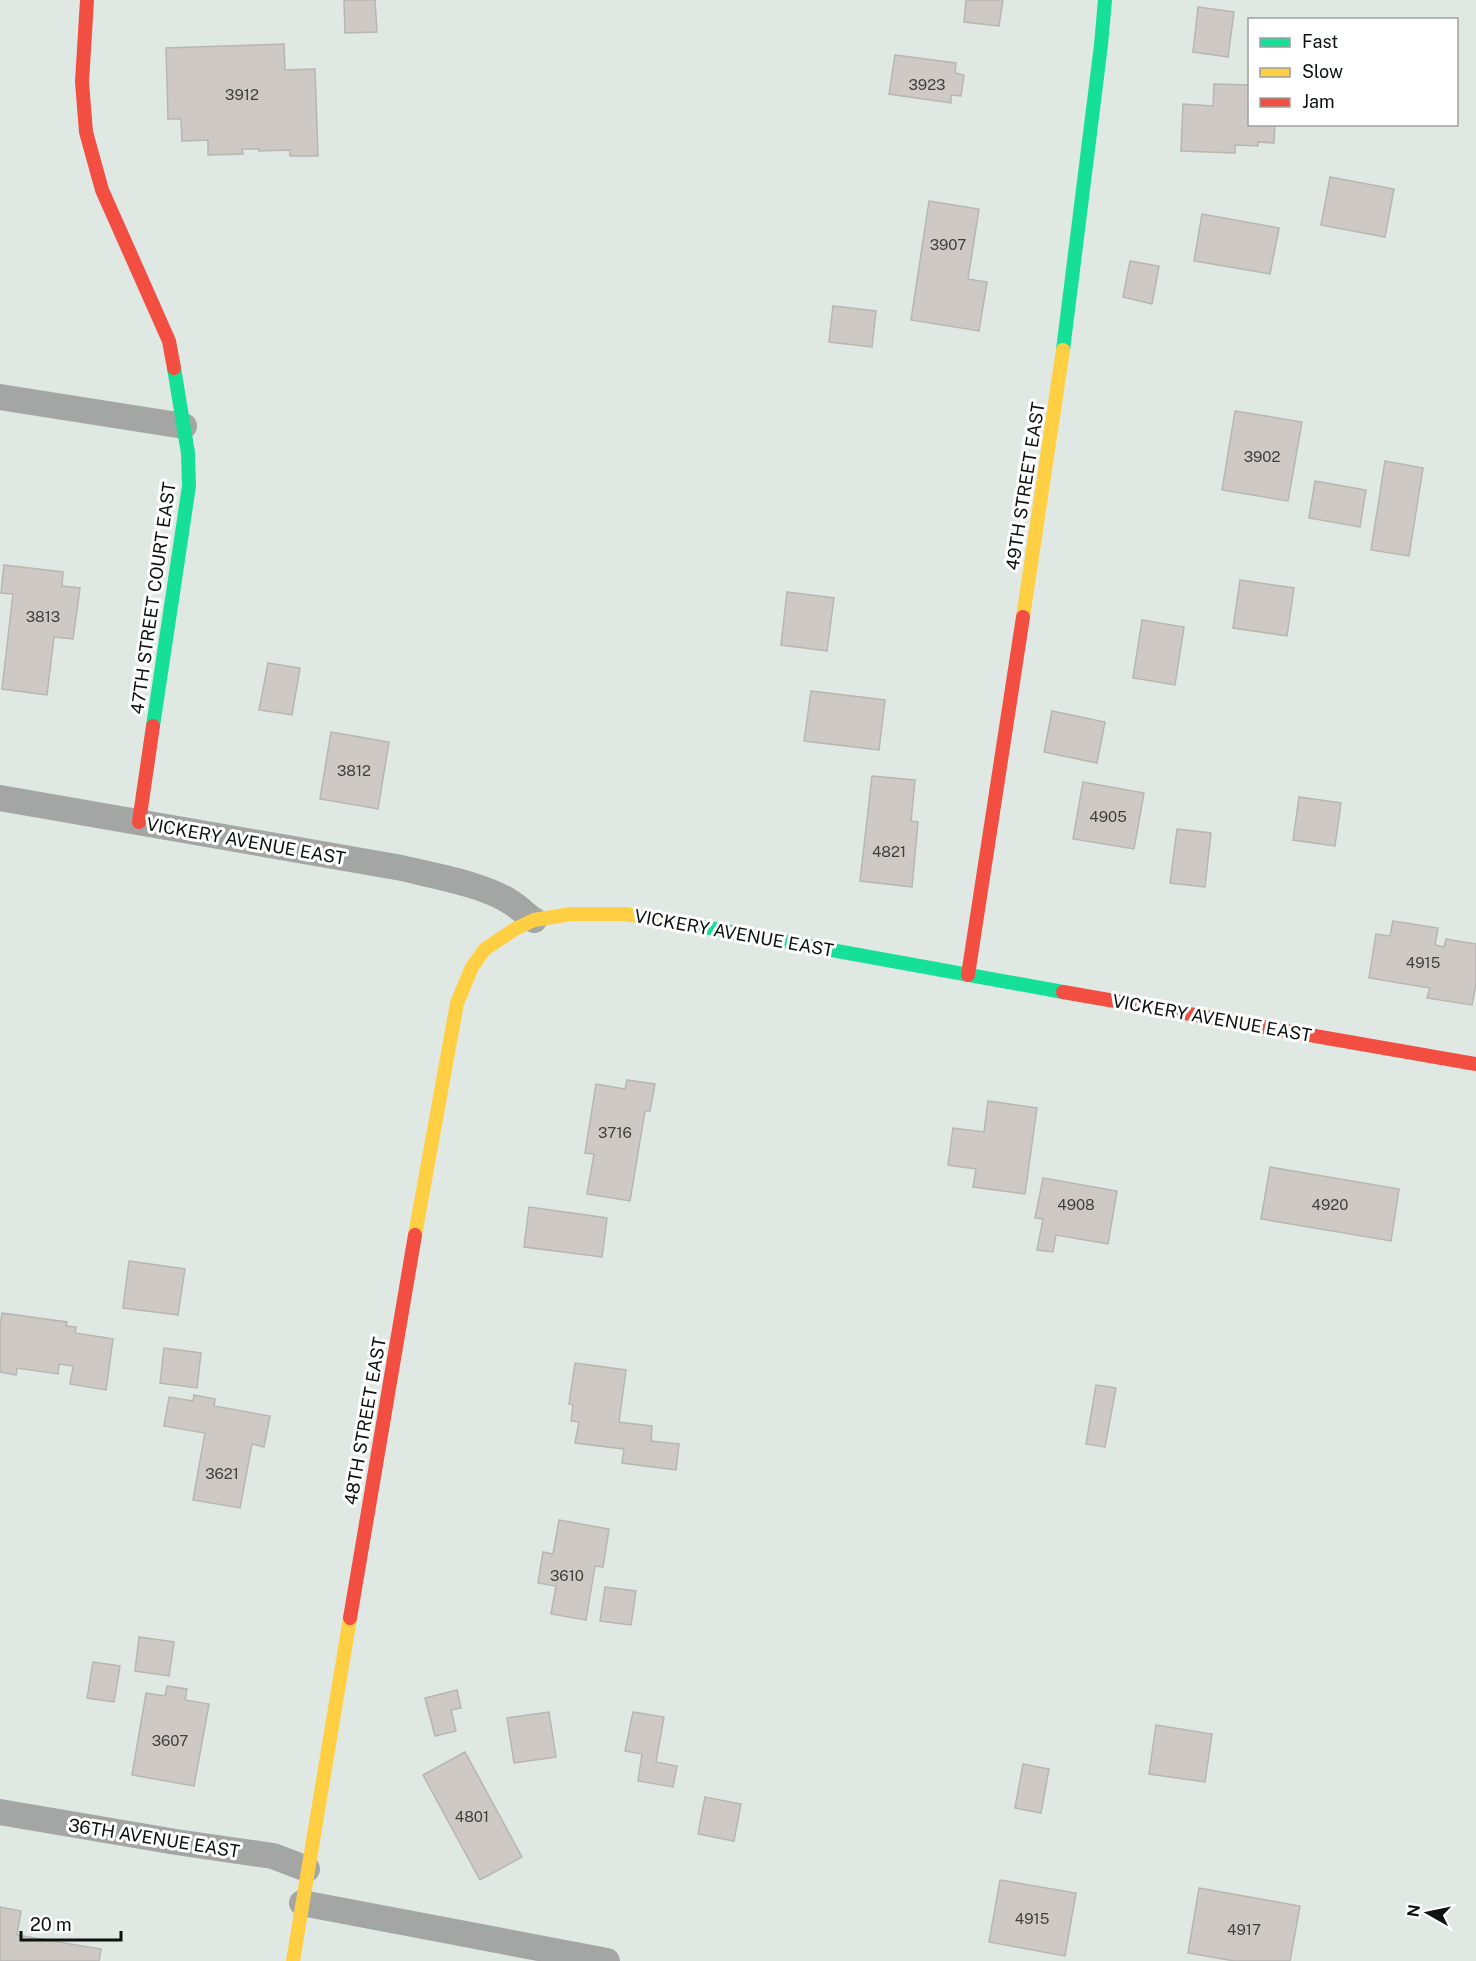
<svg xmlns="http://www.w3.org/2000/svg" width="1476" height="1961" font-family="'Public Sans',sans-serif">
	<style>
		.building { fill: #cfc9c6; stroke: #b6b6b4; stroke-width: 1.5 }
		.lines { fill: none; stroke-linecap: round; stroke-linejoin: round }
		.street { stroke: #a3a6a4; stroke-width: 26 }
		.fast { stroke: #16e098; stroke-width: 14 }
		.slow { stroke: #ffcf43; stroke-width: 14 }
		.jam { stroke: #f24e42; stroke-width: 14 }
		.labels { text-anchor: middle; dominant-baseline: central; stroke-width: 6; stroke-linejoin: round; paint-order: stroke }
		.number-label { font-size: 15px; fill: #3e403e }
		.street-label { font-size: 18px; fill: #0d1210; stroke: #fff }
	</style>
	<rect width="100%" height="100%" fill="#e0e8e4"/>
	<path class="building" d="M344 0H375L377 32 345 33Z
		M966 0H1003L999 26 964 22Z
		M1198 7 1234 12 1228 57 1193 52Z
		M284 44 285 70 315 69 318 156H290V150L259 151V149H242L243 154 208 155V140L182 141 181 119H168L166 48Z
		M895 55 956 63 955 73 964 75 961 96 951 95V103L889 94Z
		M1214 84 1250 85V124H1275L1274 143 1258 142V146L1235 145V153L1181 151 1183 104 1213 106Z
		M1330 177 1394 189 1385 237 1321 225Z
		M929 201 979 209 968 279 987 282 979 331 911 320Z
		M1202 214 1279 228 1270 274 1194 261Z
		M1130 261 1159 266 1152 304 1123 297Z
		M833 306 876 311 872 347 829 342Z
		M1235 411 1302 422 1288 501 1222 490Z
		M1385 461 1423 468 1409 556 1371 550Z
		M1315 481 1366 490 1360 527 1309 518Z
		M4 565 63 572 62 586 80 588 73 639 54 637 47 695 2 689 13 594 1 593Z
		M1240 580 1294 588 1287 636 1233 628Z
		M787 592 834 598 827 651 781 645Z
		M1142 620 1184 627 1175 685 1133 678Z
		M268 663 300 668 292 715 259 710Z
		M811 691 885 700 879 750 804 741Z
		M1052 711 1105 722 1097 763 1044 752Z
		M331 732 389 742 378 809 320 799Z
		M872 776 915 780 911 821 918 822 912 887 860 881Z
		M1083 782 1144 793 1134 849 1073 839Z
		M1299 797 1341 803 1335 846 1293 840Z
		M1177 829 1211 833 1205 887 1170 883Z
		M1393 921 1438 928 1435 945 1444 947 1446 939 1476 944V984L1472 1005 1427 998 1430 988 1369 978 1376 934 1390 936Z
		M627 1080 655 1084 650 1111H645L630 1201 587 1194 594 1154 585 1153 596 1084 625 1089Z
		M988 1101 1037 1108 1025 1194 973 1187 976 1169 948 1165 953 1128 984 1132Z
		M1270 1167 1399 1189 1391 1241 1261 1219Z
		M1043 1178 1117 1191 1108 1244 1056 1235 1053 1252 1037 1250 1043 1219 1035 1218Z
		M529 1207 607 1218 602 1257 524 1247Z
		M129 1261 185 1269 178 1315 123 1308Z
		M2 1313 67 1322 66 1326 76 1327 75 1333 113 1339 106 1390 70 1384 73 1366 59 1364 58 1374 17 1368 16 1375 0 1372V1325Z
		M164 1348 201 1353 197 1388 160 1383Z
		M575 1363 626 1370 619 1422 652 1426 651 1441 679 1444 676 1470 622 1463 624 1449 575 1443 579 1422 571 1421 573 1405 569 1404Z
		M1096 1385 1116 1388 1105 1447 1086 1444Z
		M194 1395 215 1399 214 1406 270 1416 264 1447 252 1444 240 1508 193 1500 205 1433 164 1426 169 1397 193 1401Z
		M559 1520 609 1529 603 1567 595 1566 586 1620 551 1614 556 1586 538 1583 543 1552 553 1554Z
		M605 1587 636 1591 631 1625 600 1621Z
		M139 1637 174 1642 169 1676 135 1671Z
		M93 1662 120 1666 114 1702 87 1698Z
		M167 1686 187 1689 185 1700 209 1704 194 1786 132 1775 146 1693 165 1696Z
		M457 1690 461 1708 451 1710 456 1731 435 1736 425 1698Z
		M549 1712 556 1757 514 1763 507 1718Z
		M633 1712 664 1717 656 1762 677 1766 673 1787 638 1781 642 1754 625 1751Z
		M1156 1725 1212 1734 1205 1782 1149 1774Z
		M465 1752 522 1857 480 1880 423 1775Z
		M1023 1764 1049 1769 1041 1813 1015 1808Z
		M705 1797 741 1804 734 1841 698 1834Z
		M1000 1880 1076 1893 1065 1956 989 1942Z
		M1199 1888 1300 1906 1290 1961H1234L1188 1953Z
		M0 1907 21 1911 17 1935 101 1949 99 1961H0Z"/>
	<g class="lines">
		<path class="street" d="M0 397 184 426
			M0 798 402 868C434 876 484 884 512 903 520 908 526 915 534 920
			M0 1812 176 1842 273 1856 307 1869
			M302 1903 607 1961"/>
		<path class="fast" d="M1063 350 1101 45 1105 0
			M153 726 189 486 188 453 174 368
			M666 920 1063 992"/>
		<path class="slow" d="M1023 617 1063 350
			M415 1235 457 1003 472 967 485 949 515 929 534 920 571 914H624L666 920
			M293 1961 350 1618"/>
		<path class="jam" d="M87 0 82 82 86 132 102 190 169 341 174 368
			M139 822 153 726
			M968 975 1023 617
			M1063 992 1476 1064
			M350 1618 415 1235"/>
	</g>
	<g class="labels">
		<g class="number-label">
			<text x="927" y="84">3923</text>
			<text x="242" y="94">3912</text>
			<text x="948" y="244">3907</text>
			<text x="1262" y="456">3902</text>
			<text x="43" y="616">3813</text>
			<text x="354" y="770">3812</text>
			<text x="1108" y="816">4905</text>
			<text x="889" y="851">4821</text>
			<text x="1423" y="962">4915</text>
			<text x="615" y="1132">3716</text>
			<text x="1076" y="1204">4908</text>
			<text x="1330" y="1204">4920</text>
			<text x="222" y="1473">3621</text>
			<text x="567" y="1575">3610</text>
			<text x="170" y="1740">3607</text>
			<text x="472" y="1816">4801</text>
			<text x="1032" y="1918">4915</text>
			<text x="1244" y="1929">4917</text>
		</g>
		<g class="street-label">
			<text transform="translate(1025 486) rotate(-81)">49TH STREET EAST</text>
			<text transform="translate(153 598) rotate(-82)">47TH STREET COURT EAST</text>
			<text transform="translate(246 841) rotate(10)">VICKERY AVENUE EAST</text>
			<text transform="translate(734 933) rotate(10)">VICKERY AVENUE EAST</text>
			<text transform="translate(1212 1018) rotate(10)">VICKERY AVENUE EAST</text>
			<text transform="translate(365 1421) rotate(-80)">48TH STREET EAST</text>
			<text transform="translate(154 1838) rotate(9)">36TH AVENUE EAST</text>
		</g>
	</g>
	<rect x="1248" y="18" width="210" height="108" fill="#ffffff" stroke="#9ea09f" stroke-width="1.5"/>
	<rect x="1260" y="38" width="30" height="9" fill="#16e098" stroke="#9ea09f" stroke-width="1.5"/>
	<text x="1302" y="48" font-size="18" fill="#0d1210">Fast</text>
	<rect x="1260" y="68" width="30" height="9" fill="#ffcf43" stroke="#9ea09f" stroke-width="1.5"/>
	<text x="1302" y="78" font-size="18" fill="#0d1210">Slow</text>
	<rect x="1260" y="98" width="30" height="9" fill="#f24e42" stroke="#9ea09f" stroke-width="1.5"/>
	<text x="1302" y="108" font-size="18" fill="#0d1210">Jam</text>
	<g transform="translate(1428 1913) rotate(279)" stroke="#ffffff" stroke-width="4.5" paint-order="stroke">
	<path d="M0-4.5L10 22L0 15L-10 22Z" fill="#0d1210"/>
	<text y="-9" font-size="16" font-weight="bold" text-anchor="middle" fill="#0d1210">N</text>
	</g>
	<path d="M21 1931v9h100v-9" fill="none" stroke="#0d1210" stroke-width="3"/>
	<text x="30" y="1931" font-size="18" fill="#0d1210" stroke="#ffffff" stroke-width="4.5" paint-order="stroke">20 m</text>
</svg>
